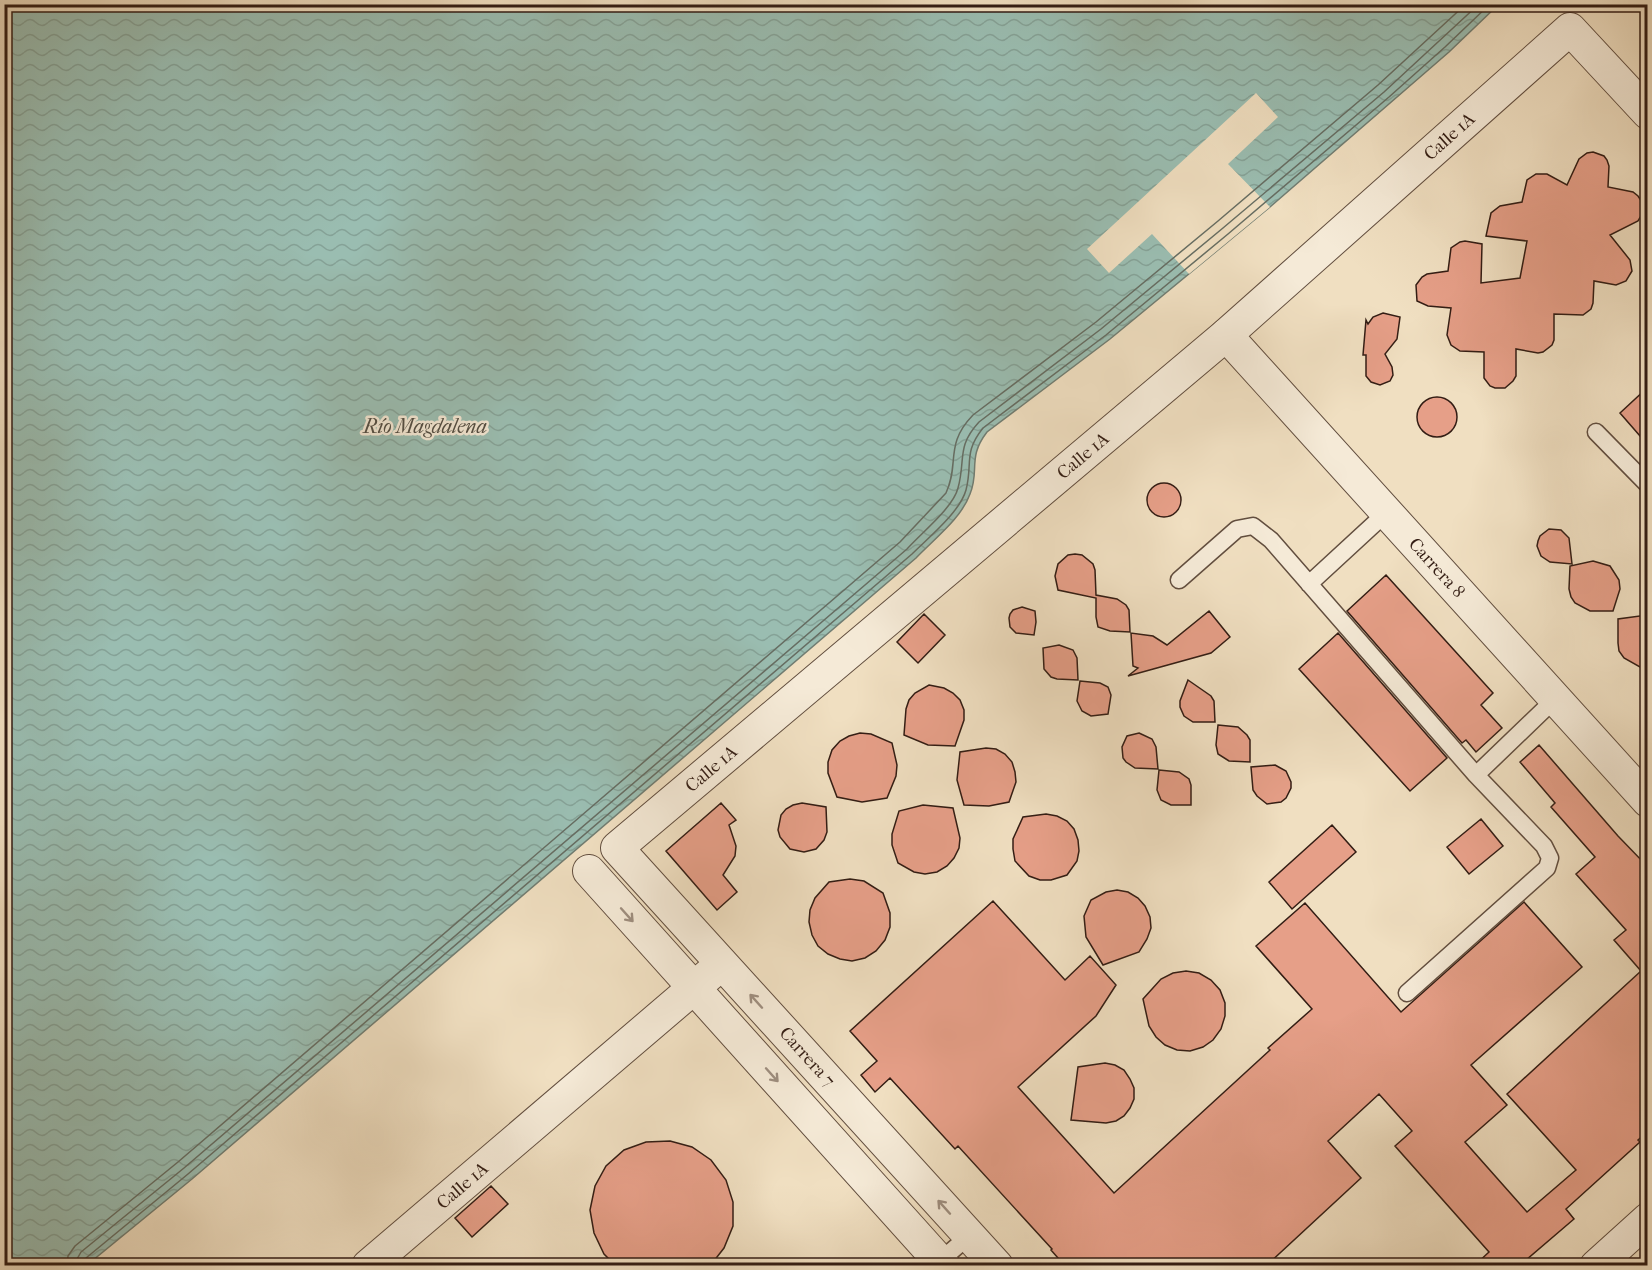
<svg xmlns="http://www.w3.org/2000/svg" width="1652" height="1270" font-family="'IM FELL French Canon',serif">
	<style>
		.water { fill: url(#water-waves); stroke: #717d72; stroke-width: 1.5 }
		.pier { fill: #f0dfc1 }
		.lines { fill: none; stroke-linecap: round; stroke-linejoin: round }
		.shore { stroke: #666d62; stroke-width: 1.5 }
		.building { fill: #e69f88; stroke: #331d14; stroke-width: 1.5 }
		.service-casing { stroke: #624e3f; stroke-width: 19 }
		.minor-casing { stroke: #624e3f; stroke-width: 34 }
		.service { stroke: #f5ead7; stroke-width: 16 }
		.minor { stroke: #f5ead7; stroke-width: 32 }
		.oneway { stroke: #9e8e7f }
		.labels { text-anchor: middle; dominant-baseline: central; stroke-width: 5; stroke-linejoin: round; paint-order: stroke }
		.street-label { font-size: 18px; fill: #331d14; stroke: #f5ead7 }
		.water-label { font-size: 20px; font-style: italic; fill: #524d43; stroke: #f5ead7 }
	</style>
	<defs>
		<pattern id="water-waves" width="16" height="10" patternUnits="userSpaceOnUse" patternTransform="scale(1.5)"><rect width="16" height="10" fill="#9abdb1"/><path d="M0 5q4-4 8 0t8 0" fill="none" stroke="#85a297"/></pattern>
	</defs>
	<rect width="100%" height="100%" fill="#f0dfc1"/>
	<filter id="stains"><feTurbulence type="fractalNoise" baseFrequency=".00333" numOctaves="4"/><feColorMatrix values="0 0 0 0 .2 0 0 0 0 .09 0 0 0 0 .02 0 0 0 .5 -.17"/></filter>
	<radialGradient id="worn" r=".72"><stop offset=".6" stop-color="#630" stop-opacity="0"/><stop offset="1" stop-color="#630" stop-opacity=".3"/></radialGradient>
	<path class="water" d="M5 5H1498L1449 52 1270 207 1110 339 987 432C967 458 980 470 970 494 961 519 934 539 916 558L192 1179 87 1265 5 1266Z"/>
	<path class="pier" d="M1256 93 1278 117 1228 164 1270 207 1189 274 1152 234 1109 273 1087 249Z"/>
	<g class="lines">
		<path class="shore" d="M67 1266 68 1256 75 1246 178 1162 900 542 946 493C960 463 944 445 973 415L1096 322 1218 221 1378 85 1466 4
			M76 1266 77 1259 81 1252 184 1168 907 549C921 533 953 508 958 488 966 459 956 447 979 422L1101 329 1223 228 1384 92 1479 4
			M84 1266 86 1258 188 1174 912 554C928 538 960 512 966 490 973 463 963 453 983 428L1106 335 1228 234 1389 97 1445 47 1490 4"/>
	</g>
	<path class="building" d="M1593 152 1604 156 1607 160 1609 166 1608 187 1633 192 1638 196 1644 205V211L1638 221 1610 235 1630 260 1632 271 1626 281 1616 285 1594 281 1593 303 1591 309 1583 315 1554 314V340L1552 345 1543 352 1538 353 1516 349V376L1513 381 1505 388H1495L1490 386 1484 378V352L1460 351 1451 345 1447 335 1451 308 1428 306 1417 301 1416 285 1422 277 1427 274 1448 271 1451 248 1460 242 1465 241 1482 244 1481 283 1520 278 1527 241 1486 236 1491 213 1500 206 1522 202 1527 180 1536 174H1547L1567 185 1579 159 1587 153Z
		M1383 313 1400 317 1397 339 1385 354 1392 367 1393 375 1390 381 1380 385 1371 382 1366 376V355H1363L1366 320 1368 324 1373 317Z
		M1647 388V444L1620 413Z
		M1417 417a20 20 0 1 1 40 0a20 20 0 1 1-40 0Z
		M1147 500a17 17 0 1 1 34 0a17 17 0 1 1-34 0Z
		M1549 529 1561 530 1569 538 1572 564 1550 562 1541 556 1537 546 1538 541 1540 536Z
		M1075 554 1082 555 1093 564 1095 570 1096 595 1117 599 1126 605 1129 610 1130 632 1110 631 1098 627 1096 617V598L1058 590 1055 576 1058 564 1068 555Z
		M1593 561 1610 566 1619 580 1620 589 1613 611H1590L1575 603 1571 597 1569 589 1570 566Z
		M1386 575 1493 693 1481 705 1502 728 1476 752 1466 740 1462 743 1347 611Z
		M1022 607 1035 611 1036 622 1034 635 1016 633 1010 627 1009 618 1010 614 1013 610Z
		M1209 611 1230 637 1211 653 1128 676 1138 668 1133 666 1131 633 1153 636 1167 645Z
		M924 614 945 635 918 663 897 642Z
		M1647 615V671L1624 658 1619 651 1618 643V619Z
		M1338 633 1447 758 1410 791 1299 669Z
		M1059 645 1073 650 1077 658 1078 680 1057 679 1051 677 1044 669 1043 648Z
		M1188 680 1211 696 1214 701 1215 722H1193L1184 716 1180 707V701Z
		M1080 681 1100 683 1108 687 1111 695 1108 714 1091 716 1082 711 1077 701Z
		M929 685 944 688 953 693 960 700 964 710V720L955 746 928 745 904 735 906 709 909 700 915 693Z
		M1218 725 1238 727 1247 735 1250 740V762L1229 761 1218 754 1216 745Z
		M860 733 871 734 892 743 897 765 896 776 887 798 862 802 837 797 828 773V762L832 750 840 741 849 736Z
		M1139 733 1152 739 1156 747 1158 769 1135 768 1126 762 1123 758 1122 747 1127 736Z
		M1539 745 1618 836 1647 866V1132L1638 1140 1640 1142 1566 1209 1574 1219 1519 1266H1474L1489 1252 1395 1146 1412 1131 1379 1094 1328 1141 1361 1178 1266 1266H1065L1051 1250 1052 1249 958 1146 955 1149 890 1078 875 1092 861 1075 877 1061 850 1031 993 901 1065 980 1090 956 1116 985 1096 1016 1018 1087 1114 1193 1270 1050 1268 1048 1312 1009 1256 946 1305 903 1401 1012 1524 902 1582 967 1471 1065 1507 1105 1465 1142 1527 1212 1576 1170 1507 1094 1641 971 1614 940 1626 930 1576 874 1595 857 1551 807 1555 803 1520 762Z
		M986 748 996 749 1005 754 1012 762 1015 772 1016 782 1009 802 989 806 964 805 957 780 960 752Z
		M1275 765 1286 771 1291 782V788L1286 798 1281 802 1267 804 1257 796 1253 790 1251 767Z
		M1159 770 1179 772 1189 779 1191 785V805H1171L1161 800 1157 790Z
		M721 803 736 820 729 825 736 846 735 856 723 875 737 892 717 910 666 851Z
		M802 803 826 807 827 832 824 840 816 849 804 852 790 849 780 837 778 830 781 815 786 809 793 805Z
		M923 805 953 808 960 838 959 848 954 858 947 866 937 872 925 874 914 872 898 863 892 845V834L899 811Z
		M1046 814 1057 816 1067 821 1074 829 1078 840 1079 851 1077 861 1067 875 1051 880H1040L1029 876 1015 861 1013 849V839L1023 817Z
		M1481 819 1503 846 1469 874 1447 847Z
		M1332 825 1356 852 1292 909 1269 882Z
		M850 879 864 881 883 893 890 913V927L885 940 876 951 865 958 852 961 840 959 828 954 818 946 812 935 809 922 810 910 815 898 829 882Z
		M1117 890 1128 892 1138 898 1145 906 1150 917 1151 928 1147 939 1139 952 1103 965 1086 937 1084 916 1091 900 1106 892Z
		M1186 971 1199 973 1211 980 1220 990 1225 1003V1016L1221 1029 1213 1040 1203 1047 1190 1051 1177 1050 1165 1045 1156 1037 1149 1026 1143 999 1161 979 1173 973Z
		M1105 1063 1115 1065 1124 1070 1130 1079 1134 1088V1099L1130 1108 1124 1116 1116 1121 1106 1123 1071 1120 1078 1067Z
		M670 1141 692 1147 711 1160 726 1180 733 1202V1226L724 1248 710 1266H616L604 1254 594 1233 590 1210 595 1186 606 1166 624 1150 646 1142Z
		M491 1186 508 1204 472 1237 455 1218Z"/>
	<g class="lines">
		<g class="service-casing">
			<path id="service" d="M1596 432 1648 485
				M1179 580 1237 529 1253 526 1271 540 1476 775 1544 846 1550 858 1547 868 1407 993
				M1309 584 1386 513
				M1476 775 1555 699
				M940 1261 970 1235"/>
		</g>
		<g class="minor-casing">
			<g id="minor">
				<path id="s1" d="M1226 335 1648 801"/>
				<path d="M589 871 944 1266"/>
				<path id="s2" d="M368 1266 710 974"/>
				<path id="s3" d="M997 1266 617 848 1226 335 1570 29 1648 113"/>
				<path d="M1596 1266 1648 1219"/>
			</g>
		</g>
		<use href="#service" class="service"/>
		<use href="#minor" class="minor"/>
	</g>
	<defs><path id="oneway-shaft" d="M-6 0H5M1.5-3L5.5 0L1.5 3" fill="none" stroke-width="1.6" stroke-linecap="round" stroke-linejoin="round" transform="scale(1.5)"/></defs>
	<g class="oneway">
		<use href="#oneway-shaft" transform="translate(627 915) rotate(48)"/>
		<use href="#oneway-shaft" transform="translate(756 1001) rotate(-132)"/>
		<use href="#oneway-shaft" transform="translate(772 1075) rotate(48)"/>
		<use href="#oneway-shaft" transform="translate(944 1207) rotate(-132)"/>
	</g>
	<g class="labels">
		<g class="street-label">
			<text stroke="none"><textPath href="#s3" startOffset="1660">Calle 1A</textPath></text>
			<text stroke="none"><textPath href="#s3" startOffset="1174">Calle 1A</textPath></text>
			<text stroke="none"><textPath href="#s1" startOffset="314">Carrera 8</textPath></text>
			<text stroke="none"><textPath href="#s3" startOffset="688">Calle 1A</textPath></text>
			<text transform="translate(807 1057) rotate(48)">Carrera 7</text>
			<text stroke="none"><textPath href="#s2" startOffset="124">Calle 1A</textPath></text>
		</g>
		<g class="water-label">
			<text x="425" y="426">Río Magdalena</text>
		</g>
	</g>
	<rect width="1652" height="1270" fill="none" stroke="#f0dfc1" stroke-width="24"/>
	<rect x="6" y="6" width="1640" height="1258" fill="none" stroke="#331d14" stroke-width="3"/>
	<rect x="12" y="12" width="1628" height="1246" fill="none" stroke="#331d14" stroke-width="1.5"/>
	<rect width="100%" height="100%" filter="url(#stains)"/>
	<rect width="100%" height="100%" fill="url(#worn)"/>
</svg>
